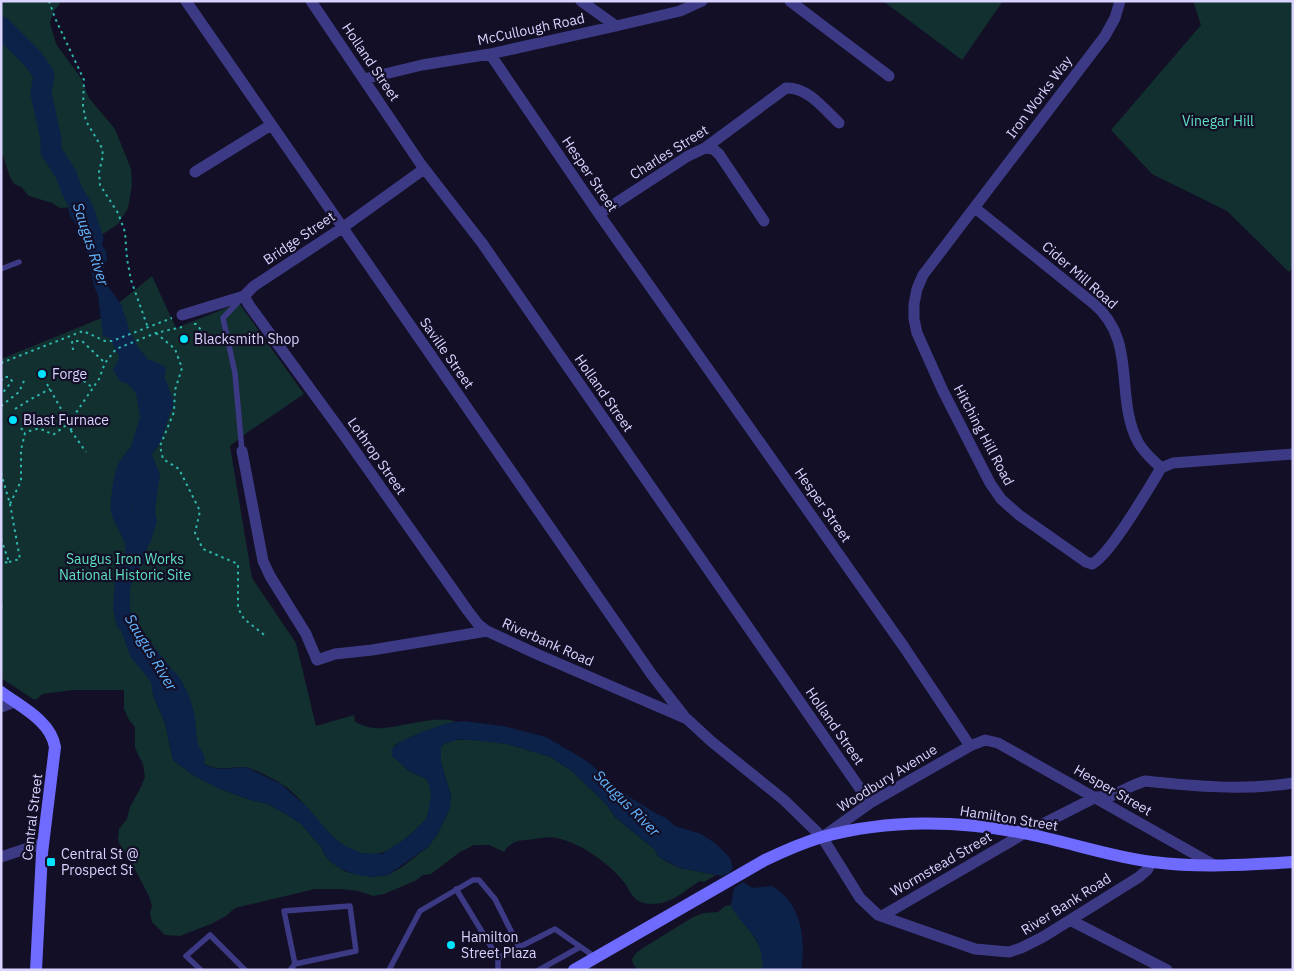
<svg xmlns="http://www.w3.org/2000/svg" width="1294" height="971" font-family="'IBM Plex Sans',sans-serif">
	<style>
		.green { fill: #12302f }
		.water { fill: #0c2248 }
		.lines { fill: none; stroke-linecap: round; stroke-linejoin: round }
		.river { stroke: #0c2248; stroke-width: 21 }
		.path { stroke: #2fb8b0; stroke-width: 2; stroke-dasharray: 2.5 4; stroke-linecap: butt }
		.lane { stroke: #3d3a85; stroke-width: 5.5 }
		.street { stroke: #3d3a85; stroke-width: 11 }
		.secondary { stroke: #6f6bff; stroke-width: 12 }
		.poi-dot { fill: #00e5ff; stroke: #130f26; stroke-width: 2 }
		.labels { text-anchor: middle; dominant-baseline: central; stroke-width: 4.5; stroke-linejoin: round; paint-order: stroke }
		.street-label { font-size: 14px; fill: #d9d4ff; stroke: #130f26 }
		.park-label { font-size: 14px; fill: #5fe0c0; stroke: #130f26 }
		.poi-label { font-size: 14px; fill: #d9d4ff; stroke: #130f26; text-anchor: start }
		.water-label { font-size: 15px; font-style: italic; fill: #62b6ff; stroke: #130f26 }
	</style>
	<rect width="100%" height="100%" fill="#130f26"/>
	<path class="green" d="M1 1H60L59 5 53 12 50 23 56 44 81 78 89 98 115 129 131 169 132 185 128 208 118 224 97 238 88 224 84 211 76 207 60 208 52 203 29 196 21 187 14 184 10 177 1 150Z
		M883 1H1003L962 60Z
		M1193 1H1293V267L1289 272 1227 211 1152 174 1111 130 1201 25Z
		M152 276 176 328 239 303 304 394 248 432 230 446 252 578 296 643 316 726 354 715 355 722C364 726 372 729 382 728 402 727 439 714 457 722 441 724 409 737 395 745L392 756C399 760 403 767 410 771 415 775 423 776 427 780 435 789 430 812 425 821 409 835 390 857 367 854 328 850 312 802 280 783 275 780 252 768 246 767 231 766 215 773 202 762 185 748 186 726 181 707L153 695 165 723 173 760 193 775 218 788 251 800 268 804 284 813 301 824 322 848 324 854 331 862 346 872 372 877 388 875 402 867 429 846 438 833 448 813 451 796 441 762V747L445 743 456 740 473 739 507 744 551 757 573 772 606 804 615 817 654 849 659 857 669 863 680 868 716 875 704 882 700 881C682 892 668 908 644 903 634 901 631 893 626 885 612 865 581 843 557 838 550 836 542 838 534 839 522 841 512 839 504 852L489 845H474L460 852 431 874 423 875 415 881 384 894 373 896 358 891 340 889H315L235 908 226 916 211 924 180 936 165 935 152 922 150 913 152 906 149 896 131 862 119 843 118 839 119 829 127 819 130 807 141 787 145 777 143 764 135 748V727L129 720 124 709V690H73L42 694 37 699H33L1 678V359L109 315 115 306Z
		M731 905C744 930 765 937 763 970H638L633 964 632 959 636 953 643 948 693 917 704 913 718 912 725 906Z"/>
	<path class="water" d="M76 207 84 211 92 231 106 251 107 260 103 269V279L123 307 119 328 120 335 134 357 153 361 166 367 159 420 152 455 160 474 155 511 157 522 150 543 142 556 134 575 130 589V608L132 618 139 628 171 668 179 690 187 738 193 752 200 761 209 767 222 769 246 767 281 784 307 807 334 838 347 847 362 853 382 854 408 837 424 821 427 817 431 795 429 784 426 779 409 771 392 756 391 750 400 742 422 732 448 723 464 721 503 726 546 737 587 761 602 774 610 785 657 814 666 818 675 826 701 834 715 843 730 858 733 868 729 873 722 876 680 868 659 857 654 849 615 817 606 804 573 772 551 757 507 744 461 739 445 743 441 747V762L451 796 450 808 438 833 429 846 388 875 372 877 357 875 341 869 331 862 324 854 322 848 301 824 284 813 268 804 251 800 218 788 193 775 173 760 165 723 153 695 151 682 130 656 121 630 117 627 113 609 115 576 130 540 134 524 127 460 140 417 136 393 128 384 120 381 113 370C122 354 125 343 103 336L98 296 94 286 86 246 79 228 70 216 68 208Z
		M743 882 753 888 772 886C796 900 803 925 803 950 803 957 801 963 802 970H763L761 952 757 940 735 913 731 905 734 888Z"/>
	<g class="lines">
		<path class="river" d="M1 27 34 60 44 75 41 93 51 139V151L66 174 72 191 83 209 93 239
			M111 309 116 321 119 333 129 353 157 386 163 403C157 415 156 427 150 439 144 450 132 459 127 470 123 480 122 495 121 505 119 518 144 541 134 559
			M168 680C177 691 181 703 184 716 187 731 184 747 194 759"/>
		<path class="path" d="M49 1 55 18 84 80 83 106 86 121 102 148 103 156 99 172 100 185 118 213 125 232 127 259 131 280 148 328
			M194 324H196L206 336
			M156 333 175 349 182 368 175 390 174 412 160 446 163 459 179 469 200 511 195 533 203 549 238 564V608L244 619 267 637
			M73 350 72 341H82L105 363
			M1 363 83 331 105 341H112L172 318
			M77 370 80 378 93 388
			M1 381 4 377H9L12 381 1 395
			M47 384 69 423
			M1 406 19 392 24 381
			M15 409 31 399 50 389
			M67 425 86 452
			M21 428 25 433
			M70 430 77 425
			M1 434H2
			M1 473 10 504 21 481V450L25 433C38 427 41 428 53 435L69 423 99 379 105 363 116 349 156 333 182 327
			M1 539 9 562 1 563
			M9 562 20 559 10 504
			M1 605 2 608"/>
		<path class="lane" d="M1 269 19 262
			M241 299 223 318 235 373 242 451
			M456 889 498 958
			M201 970 186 956 210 935 245 970
			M290 970 295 964 356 951 350 906 284 911 295 964
			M389 970 420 911 473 880H479L495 899 519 947
			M498 970V958L555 929 595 957
			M539 970 580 947"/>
		<path class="street" d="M186 1 652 675 684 716
			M311 1 420 163 482 243 870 803
			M581 1 616 26
			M790 1 889 76
			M1120 1 1115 18 1105 36 923 275 917 289 914 304V319L917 333 943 391 990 483 1001 499 1019 515 1086 562 1092 564C1110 555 1149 488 1161 468L1173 463 1293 454
			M490 54 599 214 904 647 970 746 985 740 998 743 1214 865
			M364 79 422 65 490 54 616 26 680 11 702 1
			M705 148 713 149 719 154 764 221
			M195 172 271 125
			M975 208 1094 304C1138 341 1114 396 1138 442 1144 453 1153 460 1161 468
			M599 214 688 156 705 148 786 88C808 87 824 109 839 123
			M244 296 249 305 341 431 468 611 478 624 487 631
			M182 315 244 296 254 286 342 228 424 169
			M242 451 263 561 270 576 306 634 317 660 335 654 372 650 487 631 539 655 687 719 712 742 784 800 822 837 860 898 878 915 975 949 1009 952 1021 948 1043 937 1139 877 1147 870 1152 862
			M1 707 14 702
			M824 836 870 803 970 746
			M1 857 43 843
			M882 916 1025 833 1096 797 1111 796 1134 785 1145 781C1194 786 1243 791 1293 783
			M1070 920 1167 970"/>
		<path class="secondary" d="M1 692C21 707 51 721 55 747L42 853 36 970
			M574 970 765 860C784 851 802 843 822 837 888 819 961 820 1028 834 1069 842 1111 857 1153 862 1199 868 1246 865 1293 862"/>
	</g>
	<g class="poi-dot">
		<circle cx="184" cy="339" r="5"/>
		<circle cx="42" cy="374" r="5"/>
		<circle cx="13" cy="420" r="5"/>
		<rect x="46" y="857" width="10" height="10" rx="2.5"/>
		<circle cx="451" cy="945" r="5"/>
	</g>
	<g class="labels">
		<g class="street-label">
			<text transform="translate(531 29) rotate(-12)">McCullough Road</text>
			<text transform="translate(371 62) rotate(56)">Holland Street</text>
			<text transform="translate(1039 97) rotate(-53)">Iron Works Way</text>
			<text transform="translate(669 152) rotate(-32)">Charles Street</text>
			<text transform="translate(590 174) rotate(56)">Hesper Street</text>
			<text transform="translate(299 238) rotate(-34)">Bridge Street</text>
			<text transform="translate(1080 275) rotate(41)">Cider Mill Road</text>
			<text transform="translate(447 353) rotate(55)">Saville Street</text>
			<text transform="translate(604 393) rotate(55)">Holland Street</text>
			<text transform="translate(984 435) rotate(62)">Hitching Hill Road</text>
			<text transform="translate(377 456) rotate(55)">Lothrop Street</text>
			<text transform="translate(823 505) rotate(55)">Hesper Street</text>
			<text transform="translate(548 642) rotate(24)">Riverbank Road</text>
			<text transform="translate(835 726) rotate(55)">Holland Street</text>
			<text transform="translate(887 778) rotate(-32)">Woodbury Avenue</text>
			<text transform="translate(1113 790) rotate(30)">Hesper Street</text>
			<text transform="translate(32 817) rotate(-83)">Central Street</text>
			<text transform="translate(1009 818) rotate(9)">Hamilton Street</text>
			<text transform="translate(941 864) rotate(-30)">Wormstead Street</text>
			<text transform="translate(1066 904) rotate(-32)">River Bank Road</text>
		</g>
		<g class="park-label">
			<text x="1218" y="121">Vinegar Hill</text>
			<text x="125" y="559">Saugus Iron Works<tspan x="125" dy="16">National Historic Site</tspan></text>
		</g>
		<g class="poi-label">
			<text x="194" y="339">Blacksmith Shop</text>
			<text x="52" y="374">Forge</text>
			<text x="23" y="420">Blast Furnace</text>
			<text x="61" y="854">Central St @<tspan x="61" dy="16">Prospect St</tspan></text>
			<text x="461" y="937">Hamilton<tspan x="461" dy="16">Street Plaza</tspan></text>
		</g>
		<g class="water-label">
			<text transform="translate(91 244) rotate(72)">Saugus River</text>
			<text transform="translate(151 652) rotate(59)">Saugus River</text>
			<text transform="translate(627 803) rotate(45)">Saugus River</text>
		</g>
	</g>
	<rect width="1294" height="971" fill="none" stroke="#d9d4ff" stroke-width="5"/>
</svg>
